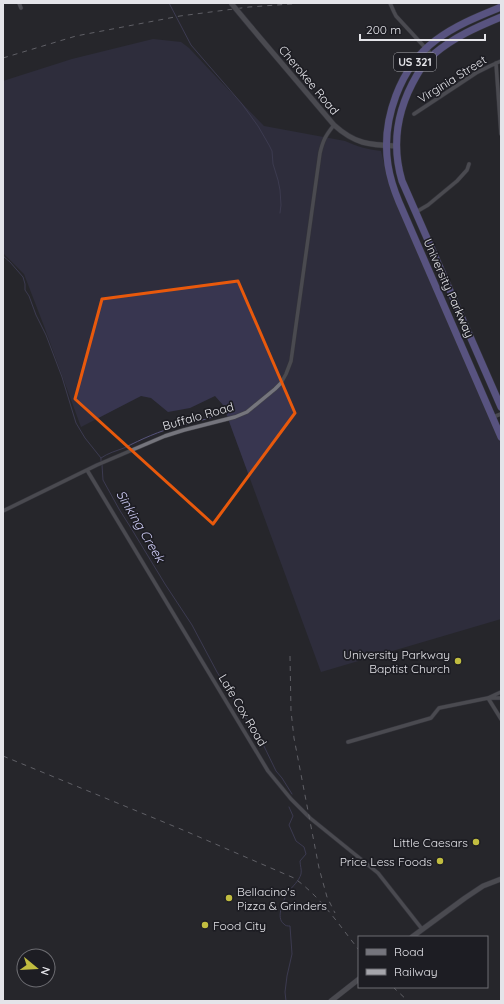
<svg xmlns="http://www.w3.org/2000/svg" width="504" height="1004" font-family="Quicksand,sans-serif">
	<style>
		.grass { fill: #383650 }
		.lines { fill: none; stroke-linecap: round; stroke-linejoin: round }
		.stream { stroke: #56537b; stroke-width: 1 }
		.street-casing { stroke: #424248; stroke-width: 4.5 }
		.secondary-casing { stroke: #424248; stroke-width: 6 }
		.highway-casing { stroke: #424248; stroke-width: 8 }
		.street { stroke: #75757d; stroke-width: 3.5 }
		.secondary { stroke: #75757d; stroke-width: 5 }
		.highway { stroke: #948ae6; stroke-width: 7 }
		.rail { stroke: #a5a5ab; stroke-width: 1; stroke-dasharray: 5 5; stroke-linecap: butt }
		.secondary-bridge-casing { stroke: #424248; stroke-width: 6; stroke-linecap: butt }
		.secondary-bridge { stroke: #75757d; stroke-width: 5 }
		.marked { fill: none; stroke: #e8590c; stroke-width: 3; stroke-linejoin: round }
		.poi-dot { fill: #c1bd40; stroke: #1d1d23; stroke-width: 1.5 }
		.labels { text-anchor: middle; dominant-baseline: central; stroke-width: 3.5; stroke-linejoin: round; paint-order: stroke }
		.shield { fill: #1d1d23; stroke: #a8a8ae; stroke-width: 1 }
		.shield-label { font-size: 11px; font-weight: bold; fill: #e4e4e9 }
		.street-label { font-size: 12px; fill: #e4e4e9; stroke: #1d1d23 }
		.poi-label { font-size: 12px; fill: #e4e4e9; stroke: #1d1d23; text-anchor: end }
		.water-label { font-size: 13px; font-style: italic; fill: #ceccf6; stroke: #1d1d23 }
	</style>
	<rect width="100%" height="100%" fill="#26262c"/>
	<path class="grass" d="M153 39 181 42 189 48 221 82 264 126 345 141C358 147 366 149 381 151L390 188 501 444V619L321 672 223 405 215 396 190 408 168 412 151 398 141 396 81 427 44 326 24 274 3 253V81L72 59Z"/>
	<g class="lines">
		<path class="stream" d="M169 3 191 45 242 104 258 126 269 145 272 151 273 164 278 180 280 190 281 205 280 213
			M3 256 10 262 23 277 25 284V290L29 296 36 315 46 335 62 377 76 423 85 438 101 458V461
			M101 458C108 453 116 451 124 448 142 439 159 431 179 426 195 421 217 419 231 407
			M102 465 103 480 119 509 131 528 165 584 192 625 217 672 245 717 262 742 276 771 282 778 292 794
			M286 1001 285 992 287 976 292 954 290 926C288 926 285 926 284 924 275 918 284 899 288 892 292 887 299 881 301 874 302 870 300 865 300 861L306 854 304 847 296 841 289 825 293 816 289 807"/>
		<g class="street-casing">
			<path id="street" d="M19 3 21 8
				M390 3 394 12 396 16 432 55
				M496 63 501 134
				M414 114 476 73 490 66 501 61
				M416 212 428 205 457 181 467 170 469 164
				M493 417 501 414
				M87 470 268 771 291 799 310 818 378 873 422 929
				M3 511 97 465 165 436 184 430 235 417 247 412 275 389 281 383 286 374 291 361 320 153C323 140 326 135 334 125
				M488 698 501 719
				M489 698H501
				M348 742 431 718 439 708 488 698 501 692"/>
		</g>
		<g class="secondary-casing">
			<path id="secondary" d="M251 27 334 125C355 144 369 145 396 146
				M412 937 465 898 483 886 501 879
				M331 1001 359 979"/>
		</g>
		<g class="highway-casing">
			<path id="highway" d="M501 7C479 16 456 25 436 40 400 67 381 120 388 165 390 178 394 190 399 202L501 437
				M501 17C477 27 454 37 434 54 427 59 421 68 417 75 397 109 391 144 402 181L501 407"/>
		</g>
		<use href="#street" class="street"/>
		<use href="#secondary" class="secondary"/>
		<use href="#highway" class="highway"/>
		<path class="rail" d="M3 58 76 36 180 16 249 7 305 3
			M290 656 291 711 294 738 319 868 327 897 335 913
			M3 756 183 830 294 878C321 897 339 925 359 950
			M393 987 408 1001"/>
		<g class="secondary-bridge-casing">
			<path id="secondary-bridge" d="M231 3 251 27"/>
		</g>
		<use href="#secondary-bridge" class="secondary-bridge"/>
	</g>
	<path d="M0 0H504V1004H0ZM238 281 295 413 213 524 75 399 102 299Z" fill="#26262c" fill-opacity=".55" fill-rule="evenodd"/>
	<path class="marked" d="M238 281 295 413 213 524 75 399 102 299Z"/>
	<g class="poi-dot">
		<circle cx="458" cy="661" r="4"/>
		<circle cx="476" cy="842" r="4"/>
		<circle cx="440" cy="861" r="4"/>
		<circle cx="229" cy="898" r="4"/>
		<circle cx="205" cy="925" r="4"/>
	</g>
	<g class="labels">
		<rect class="shield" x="394" y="53" width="42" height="18" rx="3"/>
		<g class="shield-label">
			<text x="415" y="62">US 321</text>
		</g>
		<g class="street-label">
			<text transform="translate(452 79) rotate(-32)">Virginia Street</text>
			<text transform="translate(309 80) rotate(50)">Cherokee Road</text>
			<text transform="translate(449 288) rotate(66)">University Parkway</text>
			<text transform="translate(198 416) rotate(-16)">Buffalo Road</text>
			<text transform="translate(243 710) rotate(59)">Lafe Cox Road</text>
		</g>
		<g class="poi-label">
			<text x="450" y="654">University Parkway<tspan x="450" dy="14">Baptist Church</tspan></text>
			<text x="468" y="842">Little Caesars</text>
			<text x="432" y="861">Price Less Foods</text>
			<text x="237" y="891" text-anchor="start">Bellacino's<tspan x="237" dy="14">Pizza &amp; Grinders</tspan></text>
			<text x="213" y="925" text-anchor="start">Food City</text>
		</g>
		<g class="water-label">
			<text transform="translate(141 526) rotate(59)">Sinking Creek</text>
		</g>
	</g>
	<rect width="504" height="1004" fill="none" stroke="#e4e4e9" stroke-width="8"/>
	<rect x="358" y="936" width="130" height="52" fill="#1d1d23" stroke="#6d6d72"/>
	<rect x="366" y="949" width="20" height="6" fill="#75757d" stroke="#6d6d72"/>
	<text x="394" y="956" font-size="12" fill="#e4e4e9">Road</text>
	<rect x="366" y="969" width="20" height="6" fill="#a5a5ab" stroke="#6d6d72"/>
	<text x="394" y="976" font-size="12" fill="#e4e4e9">Railway</text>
	<g transform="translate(36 968) rotate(108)"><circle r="19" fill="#1d1d23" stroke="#6d6d72"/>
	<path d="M0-3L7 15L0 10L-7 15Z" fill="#c1bd40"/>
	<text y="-6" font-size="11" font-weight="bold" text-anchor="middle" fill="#e4e4e9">N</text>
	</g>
	<path d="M360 34v6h125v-6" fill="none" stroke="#e4e4e9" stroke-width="2"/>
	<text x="366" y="34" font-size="12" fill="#e4e4e9" stroke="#1d1d23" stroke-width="3" paint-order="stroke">200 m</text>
</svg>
